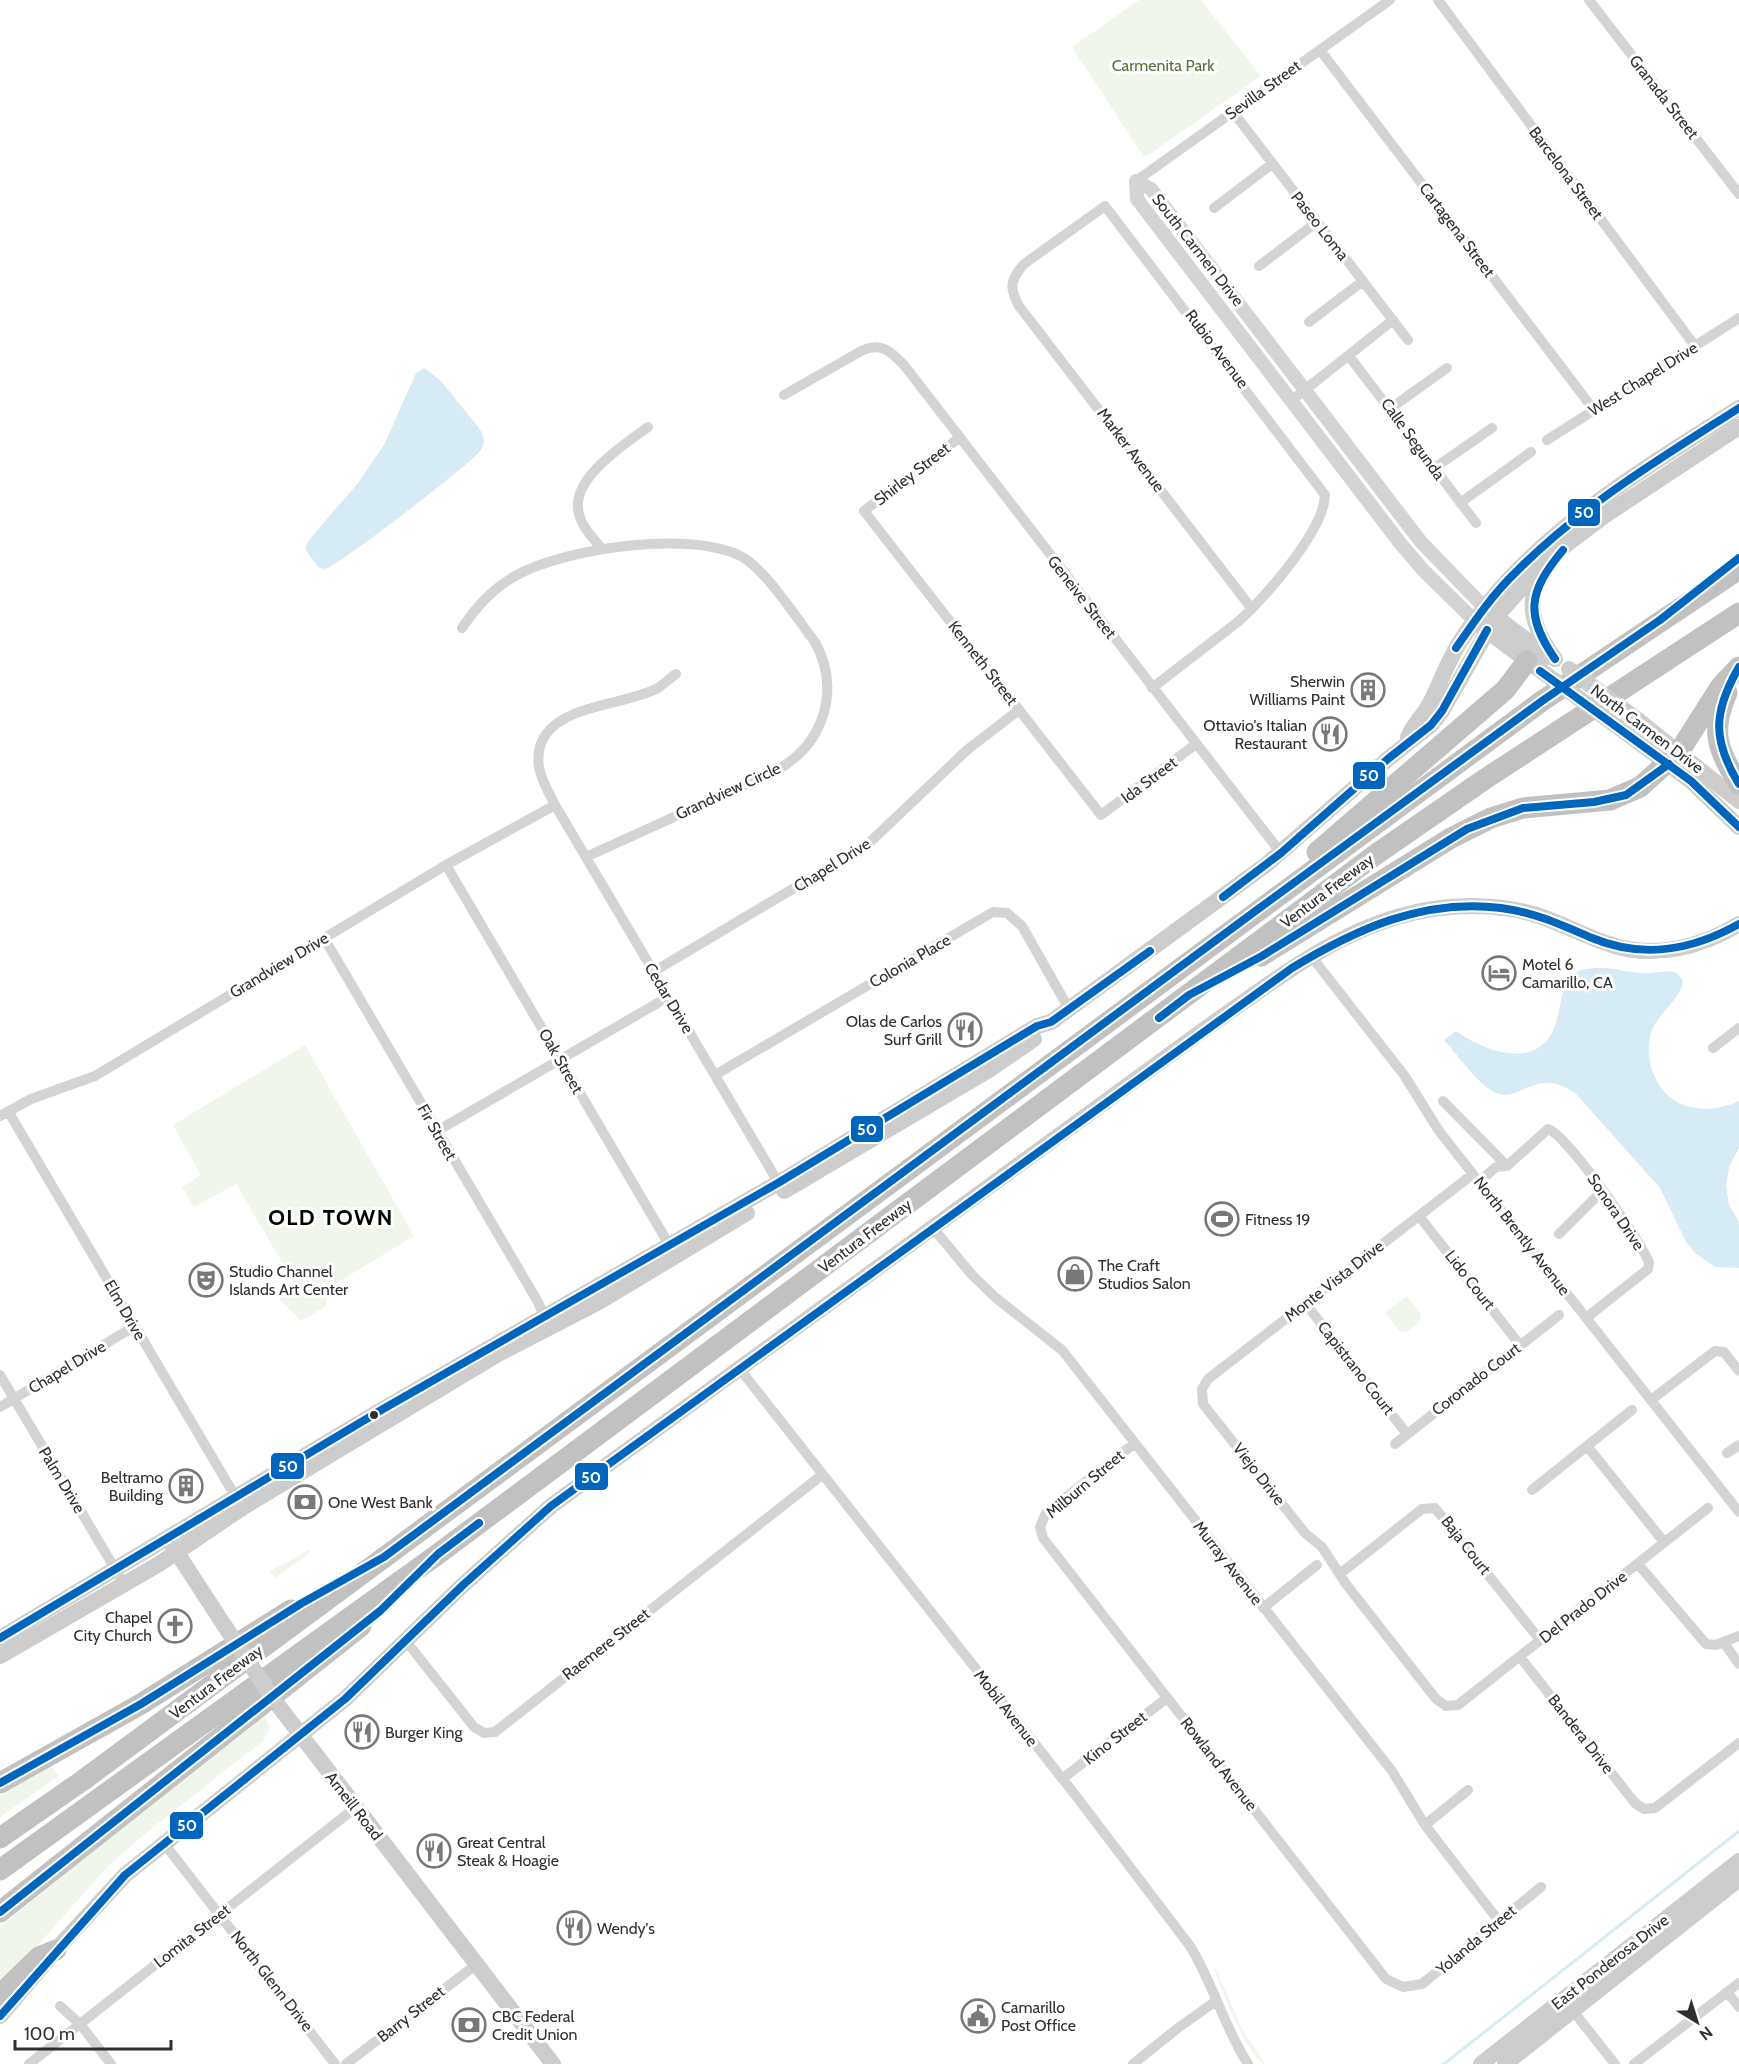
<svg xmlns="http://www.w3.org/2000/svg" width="1739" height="2064" font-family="Cabin,sans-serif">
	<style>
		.green { fill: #f1f6ec }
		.water { fill: #d7ebf4 }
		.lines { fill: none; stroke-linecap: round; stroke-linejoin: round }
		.stream { stroke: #d7ebf4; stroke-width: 3 }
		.minor { stroke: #d4d4d4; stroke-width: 10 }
		.tertiary { stroke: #d4d4d4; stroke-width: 14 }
		.secondary { stroke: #cdcdcd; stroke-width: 16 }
		.motorway { stroke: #c1c1c1; stroke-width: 21 }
		.secondary-bridge { stroke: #cdcdcd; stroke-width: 16 }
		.bus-1-casing { stroke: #fff; stroke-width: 12 }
		.bus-1 { stroke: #0065bd; stroke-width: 8 }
		.bus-dot { fill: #2f2f2f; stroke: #fff; stroke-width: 2 }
		.labels { text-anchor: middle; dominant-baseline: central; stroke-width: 6; stroke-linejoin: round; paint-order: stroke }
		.park-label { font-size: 16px; fill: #557038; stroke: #fff }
		.street-label { font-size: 16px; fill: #2f2f2f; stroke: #fff }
		.poi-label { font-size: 16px; fill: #2f2f2f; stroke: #fff; text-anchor: start }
		.district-label { font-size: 22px; font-weight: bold; letter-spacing: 1.5px; fill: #000; stroke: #fff }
		.line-badge { stroke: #fff; stroke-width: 2 }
		.badge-label { font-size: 16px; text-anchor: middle; font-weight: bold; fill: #fff }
	</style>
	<rect width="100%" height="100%" fill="#fff"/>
	<path class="green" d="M1139 0H1201L1261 76 1150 154 1143 156 1072 47Z
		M305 1045 414 1236 327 1289 326 1306 301 1321 278 1298 296 1286 236 1184 194 1207 182 1187 201 1175 173 1125Z
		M1407 1296 1421 1314 1420 1321 1407 1332H1400L1385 1313Z
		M310 1549V1553L275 1578 269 1572Z
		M263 1713 270 1728 263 1741 152 1828 106 1868 0 1988V1927Z
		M50 1765 59 1776 0 1817V1796Z
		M1216 1969 1241 2027 1265 2064C1247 2057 1222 1989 1214 1970Z"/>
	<path class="water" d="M424 368 440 380 479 428C484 436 486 441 481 450 473 462 342 563 327 568 322 570 323 569 318 567L305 549 308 541 358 483 384 445 416 373Z
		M1606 968C1618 969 1630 973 1642 973 1652 974 1664 970 1674 972 1677 973 1679 975 1681 978 1690 990 1657 1015 1652 1030 1641 1060 1658 1100 1690 1107 1707 1111 1723 1108 1739 1101V1148L1729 1167 1726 1186 1729 1205 1739 1222V1268L1715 1267 1695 1253 1686 1242 1660 1188 1576 1094C1536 1065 1521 1103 1496 1093 1480 1087 1456 1053 1444 1040L1456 1031C1484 1051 1538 1072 1555 1026 1561 1009 1560 986 1574 974 1583 967 1595 968 1606 968Z"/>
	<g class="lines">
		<path class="stream" d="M1444 2064 1739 1831"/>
		<path class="minor" d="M1438 0 1695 346
			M1589 0 1739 194
			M1320 50 1594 410
			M1233 112 1408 340
			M1136 181 1390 0
			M1214 208 1272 164
			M1259 266 1317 222
			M1309 322 1363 281
			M1349 356 1476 523
			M784 395 863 350C882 342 891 352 904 365L1281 853
			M1291 401 1393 320
			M1391 408 1447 368
			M959 438 864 511 1101 815 1196 744
			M1547 440 1739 318
			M1433 469 1492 428
			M1460 503 1531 452
			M602 549C593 538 582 527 579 514 569 479 625 444 648 427
			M462 628C477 606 493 588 517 575 566 548 695 529 744 558 768 573 797 619 815 642 841 690 824 744 777 770L586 857
			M676 674C670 678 664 684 658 688 621 708 530 704 539 767 541 780 549 793 555 805L781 1187
			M1152 688 1239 621C1265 597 1324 531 1325 495L1105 206 1024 264C1010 280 1009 288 1019 306L1252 609
			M446 865 671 1248
			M324 938 538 1302 546 1321
			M1311 956 1404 1075 1439 1131 1739 1512
			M653 972 868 844 967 750 1019 710
			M1713 1048 1739 1028
			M715 1075 993 912 1007 913 1022 926 1069 1009
			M1443 1101 1507 1166
			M8 1111 238 1501
			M0 1116 31 1099 95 1076 446 865 555 805
			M437 1131 668 997
			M1473 1174 1208 1379 1202 1389 1203 1404 1305 1533 1322 1547 1346 1584 1436 1699 1446 1706 1458 1705 1708 1508
			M1479 1182 1496 1167 1507 1166 1548 1129C1567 1135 1642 1242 1649 1263L1648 1269 1586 1318
			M1419 1216 1520 1345
			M933 1228 972 1275 996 1298 1062 1350 1392 1771 1425 1825 1498 1920
			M1559 1234 1602 1191
			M1305 1303 1407 1434
			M739 1368 1076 1796 1190 1946C1213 1983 1224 2027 1248 2064
			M0 1375 124 1584
			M1651 1400 1715 1351 1724 1352 1739 1371
			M0 1407 135 1326
			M1135 1443 1046 1513 1040 1527 1043 1538 1386 1979 1403 1987 1422 1984 1541 1887
			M1395 1444 1559 1315
			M1587 1446 1664 1542
			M1727 1453 1739 1445
			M1532 1490 1632 1410
			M1638 1564 1706 1644 1716 1645 1739 1636
			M1341 1573 1422 1509 1435 1508 1540 1640
			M1263 1608 1317 1565
			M406 1641 474 1727 484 1733 495 1732 822 1475
			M1724 1643 1739 1664
			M1520 1657 1635 1803 1644 1809 1655 1808 1739 1743
			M1062 1779 1167 1698
			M1425 1825 1468 1790
			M163 1842 335 2064
			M1727 1992 1739 2007
			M60 2006 80 2024 111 2064
			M1573 2011 1615 2064
			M29 2064 355 1808
			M346 2064 477 1964
			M1133 2064 1178 2028 1216 2001
			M1634 2064 1739 1983"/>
		<path class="tertiary" d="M1475 621 1423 570 1400 543 1137 199 1136 181 1151 189 1421 542 1485 608"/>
		<path class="secondary" d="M1547 568C1521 599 1534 631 1555 659
			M1488 611 1549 657
			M1478 624 1537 668
			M1639 721 1739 801
			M1625 732 1691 781 1739 827
			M1408 737C1413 725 1424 715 1430 703 1440 684 1447 663 1458 645 1525 538 1636 474 1739 408
			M784 1191 992 1068 1034 1039
			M172 1545 224 1625
			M0 1638 383 1409 778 1183 1037 1026 1051 1022 1069 1009 1267 864 1389 758 1431 725 1442 711 1495 618 1547 559 1604 516 1739 427
			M0 1656 159 1564 242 1508 500 1353 599 1302 747 1213
			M274 1700 553 2064
			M0 2016 56 1950 125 1875 345 1699 463 1585 551 1506 1212 1024C1283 975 1352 918 1441 908 1471 904 1507 906 1536 915 1562 923 1586 937 1612 945 1655 959 1702 947 1739 924
			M1481 2064 1739 1861
			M1505 2064 1739 1879"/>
		<path class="motorway" d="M1727 693C1710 731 1717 750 1739 784
			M1317 852 1505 690 1527 661
			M1261 956 1451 838 1491 818 1523 808 1610 800 1640 787 1679 752 1721 686 1739 667
			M0 1783 141 1704 291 1610
			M0 1838 82 1781 1542 701 1739 569
			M0 1870 438 1554 1375 855 1485 779 1739 613
			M0 1912 361 1626
			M0 1995 39 1957 56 1950"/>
		<path class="secondary-bridge" d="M1569 669 1639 721
			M1540 670 1625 732
			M224 1625 274 1700"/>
		<g class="bus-1-casing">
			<path id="bus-1" d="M1456 648C1474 622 1492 595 1515 573 1581 506 1661 458 1739 408
				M1555 659C1524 614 1529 591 1563 550
				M1739 667C1713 712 1712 740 1739 784
				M1540 671 1691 781 1739 827
				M1223 897 1281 853 1389 758 1431 725 1442 711 1487 630
				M1159 1018 1189 995 1262 956 1467 829 1523 808 1594 802 1626 795 1669 764
				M0 1638 383 1409 778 1183 1037 1026 1051 1022 1150 951
				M0 1783 141 1704 302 1603 384 1557 1250 915 1542 701 1660 620 1739 558
				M0 1912 380 1611 438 1554 479 1523
				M0 2016 125 1875 345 1699 463 1585 551 1506 1292 968C1356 929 1424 898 1501 908 1534 912 1562 925 1592 938 1643 959 1691 951 1739 924"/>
		</g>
		<use href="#bus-1" class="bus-1"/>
	</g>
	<defs>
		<g id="building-ring" transform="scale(1.725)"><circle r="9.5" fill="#fff" stroke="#787878" stroke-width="1.5"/><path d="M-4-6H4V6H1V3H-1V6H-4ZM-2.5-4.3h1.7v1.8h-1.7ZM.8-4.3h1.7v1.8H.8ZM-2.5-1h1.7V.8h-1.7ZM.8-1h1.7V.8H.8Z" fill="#787878"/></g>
		<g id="restaurant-ring" transform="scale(1.725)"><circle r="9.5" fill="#fff" stroke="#787878" stroke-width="1.5"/><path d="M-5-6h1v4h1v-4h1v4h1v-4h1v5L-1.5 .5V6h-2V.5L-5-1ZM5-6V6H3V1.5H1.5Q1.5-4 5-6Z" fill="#787878"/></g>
		<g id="hotel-ring" transform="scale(1.725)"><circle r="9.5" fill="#fff" stroke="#787878" stroke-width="1.5"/><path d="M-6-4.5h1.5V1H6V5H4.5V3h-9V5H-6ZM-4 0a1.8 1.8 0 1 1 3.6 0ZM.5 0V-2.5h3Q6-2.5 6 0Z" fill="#787878"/></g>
		<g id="stadium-ring" transform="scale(1.725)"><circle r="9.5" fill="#fff" stroke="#787878" stroke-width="1.5"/><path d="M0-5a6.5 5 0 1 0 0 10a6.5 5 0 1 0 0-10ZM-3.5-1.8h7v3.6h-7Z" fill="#787878"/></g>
		<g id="shop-ring" transform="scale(1.725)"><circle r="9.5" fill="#fff" stroke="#787878" stroke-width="1.5"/><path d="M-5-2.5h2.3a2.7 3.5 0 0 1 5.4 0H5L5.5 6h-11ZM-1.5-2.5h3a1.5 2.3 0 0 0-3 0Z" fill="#787878"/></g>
		<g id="theatre-ring" transform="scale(1.725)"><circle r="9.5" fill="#fff" stroke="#787878" stroke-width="1.5"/><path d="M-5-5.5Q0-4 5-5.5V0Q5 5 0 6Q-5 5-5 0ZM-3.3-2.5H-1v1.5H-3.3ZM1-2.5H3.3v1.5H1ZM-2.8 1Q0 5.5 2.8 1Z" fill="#787878"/></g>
		<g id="bank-ring" transform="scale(1.725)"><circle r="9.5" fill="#fff" stroke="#787878" stroke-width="1.5"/><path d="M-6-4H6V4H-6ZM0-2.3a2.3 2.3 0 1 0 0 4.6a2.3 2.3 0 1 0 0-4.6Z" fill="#787878"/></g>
		<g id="church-ring" transform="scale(1.725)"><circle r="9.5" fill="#fff" stroke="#787878" stroke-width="1.5"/><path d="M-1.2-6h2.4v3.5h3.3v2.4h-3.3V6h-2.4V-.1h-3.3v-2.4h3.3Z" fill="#787878"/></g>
		<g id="civic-ring" transform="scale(1.725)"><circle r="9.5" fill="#fff" stroke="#787878" stroke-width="1.5"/><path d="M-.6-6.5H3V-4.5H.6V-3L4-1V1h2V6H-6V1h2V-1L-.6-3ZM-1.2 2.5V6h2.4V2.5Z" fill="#787878"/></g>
	</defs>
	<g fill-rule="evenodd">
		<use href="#building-ring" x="1368" y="690"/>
		<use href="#restaurant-ring" x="1330" y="734"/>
		<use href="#hotel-ring" x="1499" y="973"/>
		<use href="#restaurant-ring" x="965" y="1030"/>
		<use href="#stadium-ring" x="1222" y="1219"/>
		<use href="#shop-ring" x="1075" y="1274"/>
		<use href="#theatre-ring" x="206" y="1280"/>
		<use href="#building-ring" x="186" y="1486"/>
		<use href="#bank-ring" x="305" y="1502"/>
		<use href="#church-ring" x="175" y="1626"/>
		<use href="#restaurant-ring" x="362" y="1732"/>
		<use href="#restaurant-ring" x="434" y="1851"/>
		<use href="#restaurant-ring" x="574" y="1928"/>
		<use href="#civic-ring" x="978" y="2016"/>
		<use href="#bank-ring" x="469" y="2025"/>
	</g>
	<circle class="bus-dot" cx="374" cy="1415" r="5"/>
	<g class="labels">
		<g class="park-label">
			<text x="1163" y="65">Carmenita Park</text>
		</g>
		<g class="street-label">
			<text transform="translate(1263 90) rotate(-36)">Sevilla Street</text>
			<text transform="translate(1664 97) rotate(52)">Granada Street</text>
			<text transform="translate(1566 173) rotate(53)">Barcelona Street</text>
			<text transform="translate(1320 226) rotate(52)">Paseo Loma</text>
			<text transform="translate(1457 230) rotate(53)">Cartagena Street</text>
			<text transform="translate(1198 250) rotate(52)">South Carmen Drive</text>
			<text transform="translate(1217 349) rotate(53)">Rubio Avenue</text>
			<text transform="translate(1643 379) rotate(-32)">West Chapel Drive</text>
			<text transform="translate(1413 439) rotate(54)">Calle Segunda</text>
			<text transform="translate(1131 450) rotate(53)">Marker Avenue</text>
			<text transform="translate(912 474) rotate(-38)">Shirley Street</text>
			<text transform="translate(1082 597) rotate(52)">Geneive Street</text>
			<text transform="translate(983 663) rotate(52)">Kenneth Street</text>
			<text transform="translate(1647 729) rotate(37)">North Carmen Drive</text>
			<text transform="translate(1149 780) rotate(-37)">Ida Street</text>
			<text transform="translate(728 791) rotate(-25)">Grandview Circle</text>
			<text transform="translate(832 865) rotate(-32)">Chapel Drive</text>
			<text transform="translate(1327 891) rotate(-37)">Ventura Freeway</text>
			<text transform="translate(910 961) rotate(-30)">Colonia Place</text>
			<text transform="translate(279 965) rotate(-31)">Grandview Drive</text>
			<text transform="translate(669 998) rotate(59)">Cedar Drive</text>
			<text transform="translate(561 1061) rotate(60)">Oak Street</text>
			<text transform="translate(437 1132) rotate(60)">Fir Street</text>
			<text transform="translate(1616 1212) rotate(56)">Sonora Drive</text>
			<text transform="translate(865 1236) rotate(-37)">Ventura Freeway</text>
			<text transform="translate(1522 1236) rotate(52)">North Brently Avenue</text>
			<text transform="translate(1470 1280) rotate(52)">Lido Court</text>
			<text transform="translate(1334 1281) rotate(-38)">Monte Vista Drive</text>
			<text transform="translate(125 1310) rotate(60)">Elm Drive</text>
			<text transform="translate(67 1367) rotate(-31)">Chapel Drive</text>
			<text transform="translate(1356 1368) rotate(52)">Capistrano Court</text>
			<text transform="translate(1476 1379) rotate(-38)">Coronado Court</text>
			<text transform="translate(1259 1474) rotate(52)">Viejo Drive</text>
			<text transform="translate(62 1480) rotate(59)">Palm Drive</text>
			<text transform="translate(1085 1484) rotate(-40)">Milburn Street</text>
			<text transform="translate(1466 1545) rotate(52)">Baja Court</text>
			<text transform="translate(1228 1563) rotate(52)">Murray Avenue</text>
			<text transform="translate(1583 1607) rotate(-38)">Del Prado Drive</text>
			<text transform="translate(606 1644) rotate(-38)">Raemere Street</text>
			<text transform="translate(216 1682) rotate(-37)">Ventura Freeway</text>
			<text transform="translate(1006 1708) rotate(52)">Mobil Avenue</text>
			<text transform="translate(1581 1734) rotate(52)">Bandera Drive</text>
			<text transform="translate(1115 1738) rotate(-38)">Kino Street</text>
			<text transform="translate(1219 1764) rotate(52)">Rowland Avenue</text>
			<text transform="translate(354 1806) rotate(52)">Arneill Road</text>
			<text transform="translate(192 1936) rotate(-38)">Lomita Street</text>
			<text transform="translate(1476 1940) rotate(-40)">Yolanda Street</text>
			<text transform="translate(1610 1962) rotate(-38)">East Ponderosa Drive</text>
			<text transform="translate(272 1981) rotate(52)">North Glenn Drive</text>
			<text transform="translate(411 2014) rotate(-38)">Barry Street</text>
		</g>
		<g class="poi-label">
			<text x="1345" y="681" text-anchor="end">Sherwin<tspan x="1345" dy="18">Williams Paint</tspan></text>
			<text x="1307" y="725" text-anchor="end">Ottavio's Italian<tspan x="1307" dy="18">Restaurant</tspan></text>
			<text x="1522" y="964">Motel 6<tspan x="1522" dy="18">Camarillo, CA</tspan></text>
			<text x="942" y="1021" text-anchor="end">Olas de Carlos<tspan x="942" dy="18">Surf Grill</tspan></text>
			<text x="1245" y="1219">Fitness 19</text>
			<text x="1098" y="1265">The Craft<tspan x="1098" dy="18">Studios Salon</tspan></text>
			<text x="229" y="1271">Studio Channel<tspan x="229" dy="18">Islands Art Center</tspan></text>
			<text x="163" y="1477" text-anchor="end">Beltramo<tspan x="163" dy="18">Building</tspan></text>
			<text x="328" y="1502">One West Bank</text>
			<text x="152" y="1617" text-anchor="end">Chapel<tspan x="152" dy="18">City Church</tspan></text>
			<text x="385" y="1732">Burger King</text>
			<text x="457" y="1842">Great Central<tspan x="457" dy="18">Steak &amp; Hoagie</tspan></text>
			<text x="597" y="1928">Wendy's</text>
			<text x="1001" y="2007">Camarillo<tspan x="1001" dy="18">Post Office</tspan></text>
			<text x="492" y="2016">CBC Federal<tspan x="492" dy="18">Credit Union</tspan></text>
		</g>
		<g class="district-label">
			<text x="331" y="1217">OLD TOWN</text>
		</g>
	</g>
	<g class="line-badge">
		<rect x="1567" y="498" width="34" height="29" rx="6" fill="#0065bd"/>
		<rect x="1352" y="761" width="34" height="29" rx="6" fill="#0065bd"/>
		<rect x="850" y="1115" width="34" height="28" rx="6" fill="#0065bd"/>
		<rect x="270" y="1452" width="35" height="28" rx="6" fill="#0065bd"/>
		<rect x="574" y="1462" width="35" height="29" rx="6" fill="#0065bd"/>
		<rect x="169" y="1811" width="35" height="29" rx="6" fill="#0065bd"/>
	</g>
	<g class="badge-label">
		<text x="1584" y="518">50</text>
		<text x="1369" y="781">50</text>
		<text x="867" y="1135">50</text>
		<text x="288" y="1472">50</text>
		<text x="591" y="1483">50</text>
		<text x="187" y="1831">50</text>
	</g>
	<g transform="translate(1697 2022) rotate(142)" stroke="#ffffff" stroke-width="4.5" paint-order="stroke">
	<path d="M0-4.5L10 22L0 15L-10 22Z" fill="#2f2f2f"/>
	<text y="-9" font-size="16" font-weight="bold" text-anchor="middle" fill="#2f2f2f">N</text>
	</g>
	<path d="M15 2040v9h156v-9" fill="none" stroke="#2f2f2f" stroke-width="3"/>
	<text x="24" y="2040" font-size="18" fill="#2f2f2f" stroke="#ffffff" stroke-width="4.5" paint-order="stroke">100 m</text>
</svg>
